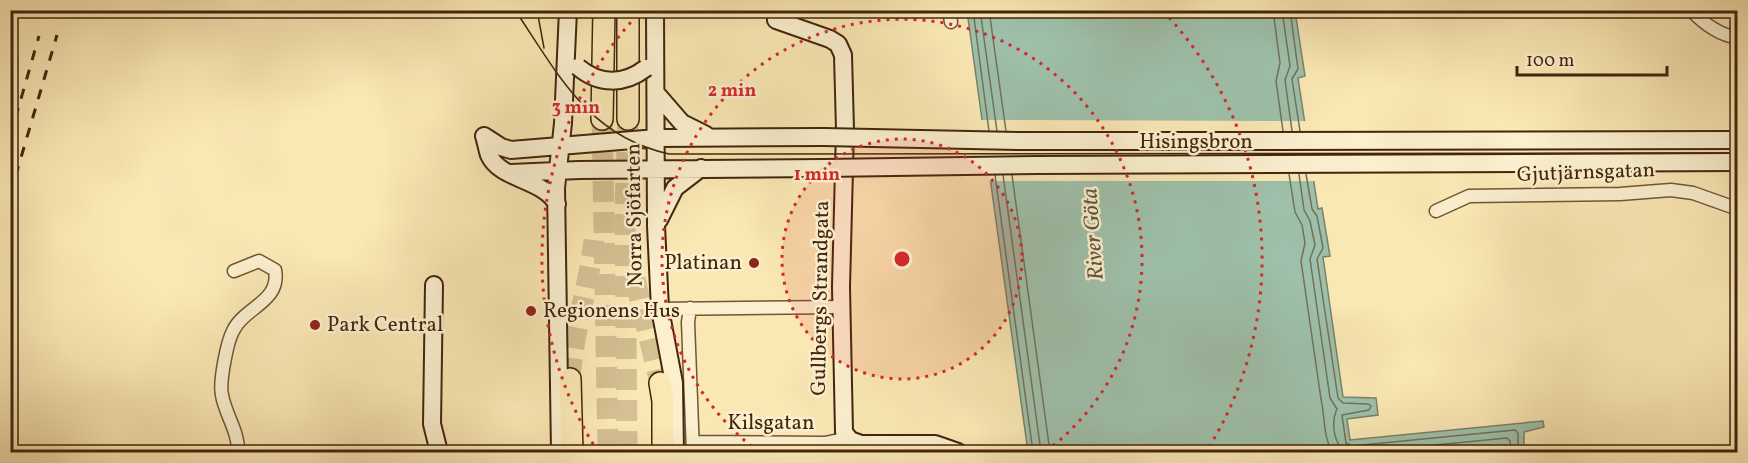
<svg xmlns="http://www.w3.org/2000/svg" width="1748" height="463" font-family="Vollkorn,serif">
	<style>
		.water { fill: #9ec0aa; stroke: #79826b; stroke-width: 1.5 }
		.pier { fill: #f9e7b4 }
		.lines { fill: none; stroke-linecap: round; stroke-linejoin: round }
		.shore { stroke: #70725c; stroke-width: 1.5 }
		.highway-tunnel { stroke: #d4c093; stroke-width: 21; stroke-dasharray: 21 10; stroke-linecap: butt }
		.street-casing { stroke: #705637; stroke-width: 15 }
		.secondary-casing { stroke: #42250d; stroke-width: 20 }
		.highway-casing { stroke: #42250d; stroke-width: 24 }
		.street { stroke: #fbefce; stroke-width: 12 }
		.secondary { stroke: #fbefce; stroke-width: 16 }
		.highway { stroke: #f9e7b4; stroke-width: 21 }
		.tram { stroke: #42250d; stroke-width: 1.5 }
		.rail { stroke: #42250d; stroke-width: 3; stroke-dasharray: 10 10; stroke-linecap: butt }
		.secondary-bridge-casing { stroke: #42250d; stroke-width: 20; stroke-linecap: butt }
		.secondary-bridge { stroke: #fbefce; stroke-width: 16 }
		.ring { fill: none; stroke: #d62828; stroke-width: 3; stroke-dasharray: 3 6 }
		.poi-dot { fill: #8f2418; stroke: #fbefce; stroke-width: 2 }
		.labels { text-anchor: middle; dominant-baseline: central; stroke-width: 5; stroke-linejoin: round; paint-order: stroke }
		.street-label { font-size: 21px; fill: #42250d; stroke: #fbefce }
		.poi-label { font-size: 21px; fill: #42250d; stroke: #fbefce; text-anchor: start }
		.water-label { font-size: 22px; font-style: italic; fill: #5e543c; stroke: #fbefce }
		.centre { fill: #d62828; stroke: #fbefce; stroke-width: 3 }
		.ring-label { font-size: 18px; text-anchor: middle; font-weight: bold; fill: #d62828; stroke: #fbefce; stroke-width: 5; stroke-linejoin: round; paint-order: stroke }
	</style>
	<rect width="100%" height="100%" fill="#f9e7b4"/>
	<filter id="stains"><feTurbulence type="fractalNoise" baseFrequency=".00333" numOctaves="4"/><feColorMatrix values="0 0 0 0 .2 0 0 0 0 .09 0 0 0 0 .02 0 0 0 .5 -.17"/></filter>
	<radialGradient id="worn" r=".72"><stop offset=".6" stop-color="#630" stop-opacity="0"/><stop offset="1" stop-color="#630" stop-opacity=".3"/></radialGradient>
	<path class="water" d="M967 11H1295L1305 76 1298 78 1318 209 1322 208 1330 256 1323 257 1343 397 1376 398 1378 415 1347 419 1350 440 1543 421 1544 427 1524 432V452H1028Z"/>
	<path class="pier" d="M979 120 1307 121 1316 181H987Z"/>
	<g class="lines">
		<path class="shore" d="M973 10 989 131
			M980 10 997 131
			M989 10 1006 131
			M1273 10 1280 63 1276 81 1283 131
			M1282 10 1290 66 1285 80 1292 131
			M1290 10 1298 69 1292 79 1300 131
			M1289 174 1295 212 1302 225 1305 243 1301 261 1321 399C1325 416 1323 436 1332 452
			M1299 174 1304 210 1310 221 1315 245 1310 259 1330 398 1337 409C1331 422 1333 444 1346 452
			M1306 174 1312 209 1317 216 1323 248 1317 259 1338 398 1343 403 1368 404 1371 406 1369 410 1342 415 1346 443 1352 446 1515 430 1518 433V452
			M995 175 1033 452
			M1003 175 1041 452
			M1012 175 1050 452
			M1363 452 1507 438 1510 441 1511 452"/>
		<path class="highway-tunnel" d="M602 119 608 452
			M635 279 660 383
			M570 379C573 332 589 286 594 240
			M627 452 625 210 628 119"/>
		<g class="street-casing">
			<path id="street" d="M949 10 951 22
				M1691 10C1703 23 1720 35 1738 38
				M1436 211 1469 196 1620 194 1671 190 1693 193 1738 209
				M234 271 259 261 275 270C281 302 244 307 233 331 227 342 219 383 222 395 225 414 239 432 238 452
				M690 308 688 322 693 452
				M660 309 841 307
				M693 442 825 443 848 438"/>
		</g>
		<g class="secondary-casing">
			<path id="secondary" d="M655 10 656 226 660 309 674 383 675 452
				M776 20 830 39 838 44 843 55 845 130 841 287 844 432 850 440 861 444H935L958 452
				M656 93 682 123 706 135
				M484 136 501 147 511 150 657 138 824 137
				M484 136C486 142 487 149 489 155 500 180 542 178 557 204
				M1206 141 1738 140
				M1038 165 1738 162
				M511 173 579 170 824 168
				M659 220 675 188 701 168
				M434 285 432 424 439 452
				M560 452 556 188 563 123 568 10"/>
		</g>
		<g class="highway-casing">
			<path id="highway" d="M628 10V119
				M602 119 604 10
				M570 379 572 452
				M660 383 663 401V452"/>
		</g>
		<use href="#street" class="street"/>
		<use href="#secondary" class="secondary"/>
		<use href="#highway" class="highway"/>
		<path class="tram" d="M515 10C558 74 588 136 669 154L1738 153
			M537 10 544 48"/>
		<path class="rail" d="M10 137 39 36
			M10 195 57 35"/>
		<g class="secondary-bridge-casing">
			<path id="secondary-bridge" d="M578 67C599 85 624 85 646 68
				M824 137 1019 141H1206
				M824 168 1038 165"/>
		</g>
		<use href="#secondary-bridge" class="secondary-bridge"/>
	</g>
	<circle cx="902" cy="259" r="120" fill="#d62828" fill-opacity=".12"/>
	<g class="ring">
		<circle cx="902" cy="259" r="120"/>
		<path d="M759 452A240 240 0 1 1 1045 452"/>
		<path d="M598 452A360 360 0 0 1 641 11M1163 11A360 360 0 0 1 1206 452"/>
	</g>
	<g class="poi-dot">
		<circle cx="754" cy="263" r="6"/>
		<circle cx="531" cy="311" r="6"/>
		<circle cx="315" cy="325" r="6"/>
	</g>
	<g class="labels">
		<g class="street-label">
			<text x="1196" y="142">Hisingsbron</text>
			<text transform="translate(1586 173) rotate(-2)">Gjutjärnsgatan</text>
			<text transform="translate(635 215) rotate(-91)">Norra Sjöfarten</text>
			<text transform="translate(821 298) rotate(-89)">Gullbergs Strandgata</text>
			<text x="771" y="423">Kilsgatan</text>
		</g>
		<g class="poi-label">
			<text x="742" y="263" text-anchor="end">Platinan</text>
			<text x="543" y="311">Regionens Hus</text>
			<text x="327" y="325">Park Central</text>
		</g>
		<g class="water-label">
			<text transform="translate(1094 234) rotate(-94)">River Göta</text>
		</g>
	</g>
	<circle cx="902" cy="259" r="9" class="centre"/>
	<g class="ring-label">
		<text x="732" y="96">2 min</text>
		<text x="576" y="113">3 min</text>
		<text x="817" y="180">1 min</text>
	</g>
	<rect width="1748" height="463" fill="none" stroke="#f9e7b4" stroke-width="36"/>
	<rect x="12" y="12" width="1724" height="439" fill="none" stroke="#42250d" stroke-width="3"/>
	<rect x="18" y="18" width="1712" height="427" fill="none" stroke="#42250d" stroke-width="1.5"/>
	<path d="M1517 66v9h150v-9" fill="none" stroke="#42250d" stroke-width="3"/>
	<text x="1526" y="66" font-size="18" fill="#42250d" stroke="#fbefce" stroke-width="4.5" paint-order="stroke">100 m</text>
	<rect width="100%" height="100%" filter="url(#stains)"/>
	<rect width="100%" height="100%" fill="url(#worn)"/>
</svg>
